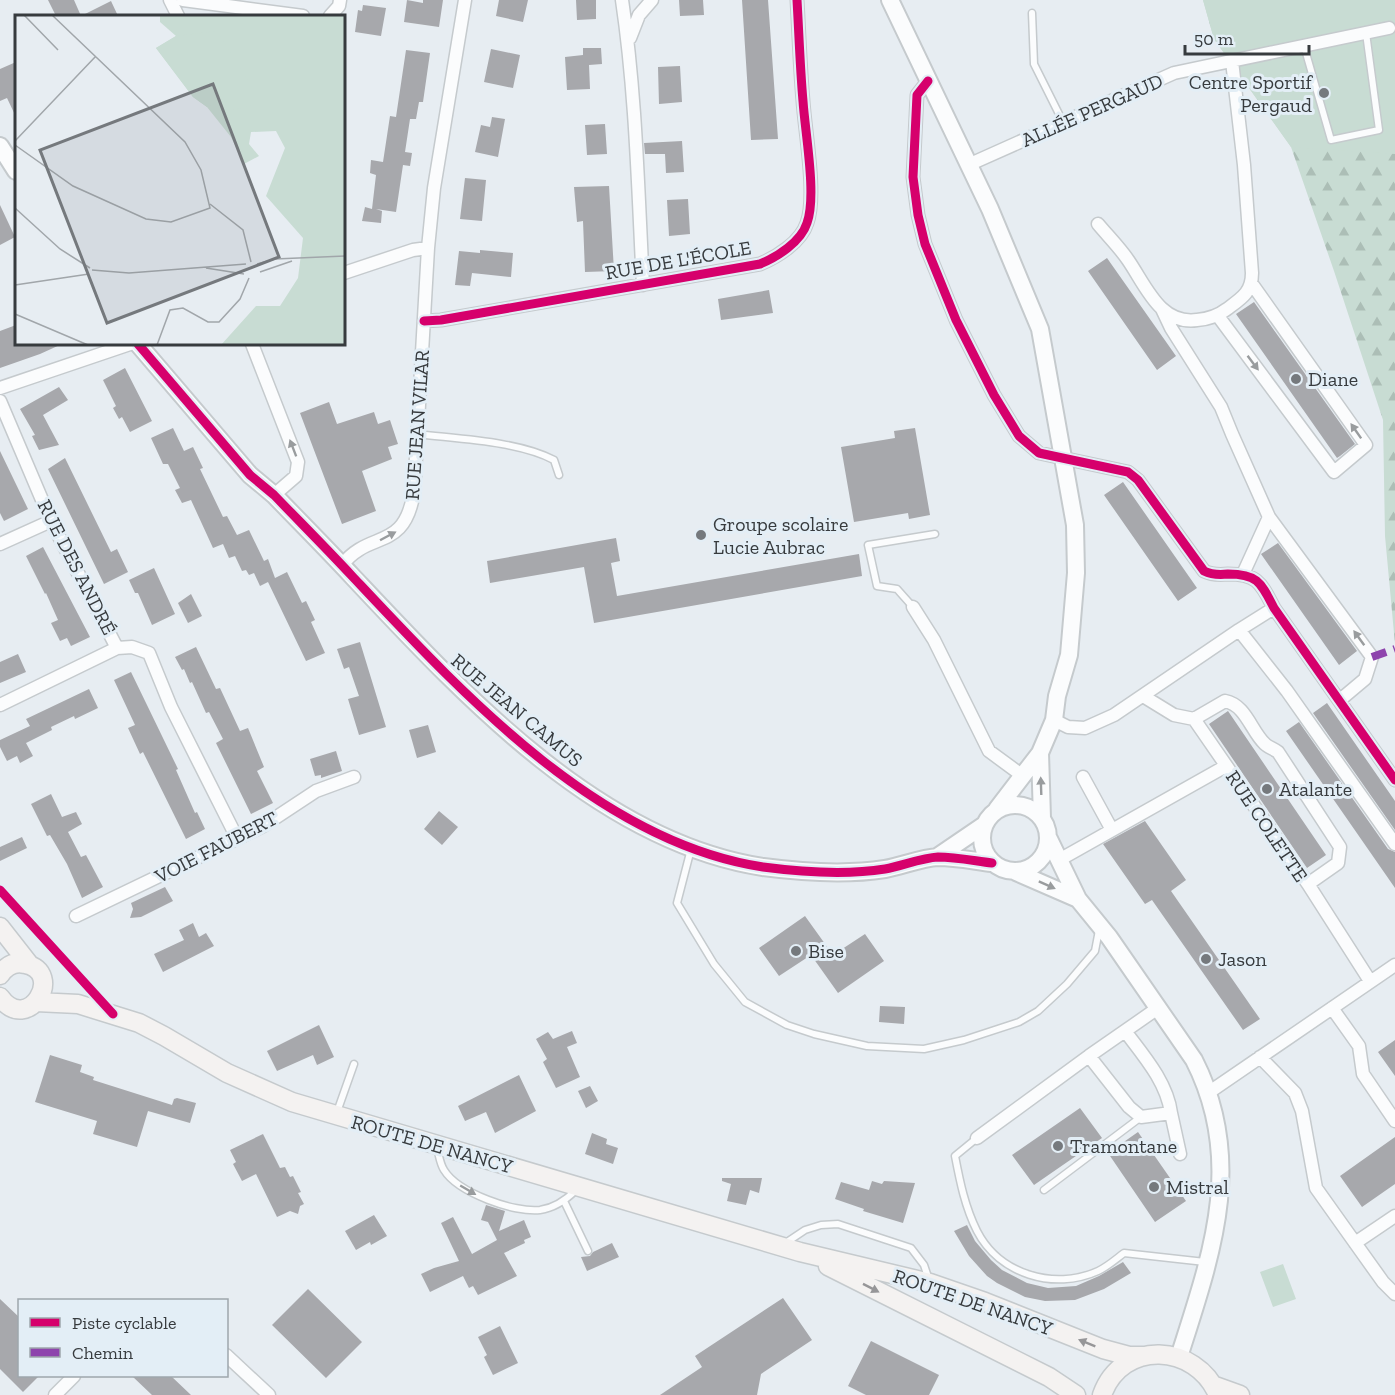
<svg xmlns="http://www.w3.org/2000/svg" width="1395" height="1395" font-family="'Zilla Slab',serif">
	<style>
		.forest { fill: url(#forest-firs) }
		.pitch { fill: #c8dcd3 }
		.building { fill: #a7a8ac }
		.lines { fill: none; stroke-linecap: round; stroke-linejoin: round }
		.service-casing { stroke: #c5cacd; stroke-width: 9 }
		.minor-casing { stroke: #c5cacd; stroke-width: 15 }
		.tertiary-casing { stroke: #c5cacd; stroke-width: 20 }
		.secondary-casing { stroke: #c5cacd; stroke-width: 21 }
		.service { stroke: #fbfcfd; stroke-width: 6 }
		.minor { stroke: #fbfcfd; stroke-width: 12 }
		.tertiary { stroke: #fbfcfd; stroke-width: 16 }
		.secondary { stroke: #f4f2f1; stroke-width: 18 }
		.quiet { stroke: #8e44ad; stroke-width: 8; stroke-dasharray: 15 8; stroke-linecap: butt }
		.cycleway-casing { stroke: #e3eef6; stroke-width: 13 }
		.cycleway { stroke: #d6006c; stroke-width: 9 }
		.oneway { fill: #999c9e }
		.oneway2 { fill: #969698 }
		.poi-dot { fill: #75797d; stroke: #e3eef6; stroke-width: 2 }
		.labels { text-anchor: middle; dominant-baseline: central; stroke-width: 6; stroke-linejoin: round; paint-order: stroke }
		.poi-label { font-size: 20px; fill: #373b3e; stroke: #e3eef6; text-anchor: start }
		.street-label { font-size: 20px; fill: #373b3e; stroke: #e3eef6 }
		.inset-road { fill: none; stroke: #a1a6aa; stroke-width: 1.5 }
		.view { fill: #75797d; fill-opacity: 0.15; stroke: #75797d; stroke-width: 3 }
		.inset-edge { fill: none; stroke: #373b3e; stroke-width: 3 }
	</style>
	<defs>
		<pattern id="forest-firs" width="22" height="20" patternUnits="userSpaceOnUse" patternTransform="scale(1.5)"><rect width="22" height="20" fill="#c8dcd3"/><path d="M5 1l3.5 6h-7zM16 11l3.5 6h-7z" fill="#acbeb6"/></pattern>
	</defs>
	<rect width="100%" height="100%" fill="#e7edf2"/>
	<path class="forest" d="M1203 0H1395V644L1385 536 1383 420 1334 271 1291 147 1214 39Z"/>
	<path class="pitch" d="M1203 0H1395V154L1291 147 1214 39Z
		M1283 1264 1296 1299 1273 1307 1260 1272Z"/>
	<path class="building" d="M48 0H74L81 16 111 1 118 16H56Z
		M407 0 423 3V0H443L439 27 404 22Z
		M499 0H528L523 22 496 16Z
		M576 0H596V19L577 20Z
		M679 0H703L704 15 680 16Z
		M742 0H768L778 139 751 140Z
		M363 5 386 8 381 36 355 32 358 10 362 11Z
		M583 48H601L602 64 589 65 590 89 567 90 565 57 583 55Z
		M491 49 520 55 513 88 484 82Z
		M406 50 430 53 423 102H419L416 119H410L405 152 412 153 410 166 403 165 396 212 376 209 382 211 381 223 362 221 365 207 372 209 376 175 370 173 371 160 383 162 390 116 396 117Z
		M16 62V117L7 98 0 101V69Z
		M680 66 682 102 659 104 658 67Z
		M492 117 505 119 498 157 475 152 481 125 490 127Z
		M605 124 607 154 587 155 585 125Z
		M682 141 684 172 666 173 665 154H645L644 143Z
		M465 178 486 180 482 221 460 219Z
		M609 186 614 271 585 272 583 221 577 222 574 187Z
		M688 199 690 234 669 236 667 200Z
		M0 205 15 237 0 245Z
		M480 250 513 253 511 277 472 273 470 286 455 285 459 251 480 253Z
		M1107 258 1176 356 1157 370 1088 271Z
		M769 290 773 313 721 320 718 299Z
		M1254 302 1355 444 1340 456 1337 458 1236 314Z
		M16 325V344H62L40 354 0 368V331Z
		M125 368 152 421 130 432 122 417 119 419 113 408 116 406 103 380Z
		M59 387 68 400 43 415 59 445 39 450 32 436 35 435 20 409Z
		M329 402 337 424 374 412 378 424 390 420 398 444 388 447 392 459 362 471 376 511 342 524 300 413Z
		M173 428 184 451 193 447 203 468 200 469 223 517 227 516 237 535 249 530 264 561 268 559 275 578 287 572 302 603 306 601 315 620 311 622 325 653 306 661 268 582 260 586 254 573 249 575 246 570 242 571 235 556 229 558 223 544 213 548 191 500 182 503 175 490 180 488 168 464H163L151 438Z
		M915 428 930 515 909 519 908 513 854 522 841 447 895 438 894 431Z
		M0 451 28 509 4 521 0 513Z
		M65 458 111 552 117 549 128 572 104 584 48 469Z
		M1123 482 1197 588 1178 601 1104 495Z
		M616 538 620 561 611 563 617 596 859 554 862 576 594 623 584 567 490 583 487 561Z
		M1278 543 1357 651 1339 665 1261 554Z
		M43 547 90 637 71 646 67 638 60 641 51 623 58 620 46 593 45 594 26 556Z
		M154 568 175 614 152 625 138 593H135L129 580Z
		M191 594 202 616 188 623 178 603Z
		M360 642 386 727 359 735 348 699 359 696 349 667 344 669 337 649Z
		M196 647 216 689 220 688 240 731 248 728 264 767 257 771 273 803 251 814 216 743 223 739 209 712 206 713 192 682 190 683 184 669 182 670 175 657Z
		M18 654 26 672 0 683V662Z
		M131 672 178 769 176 770 195 813 197 812 205 829 186 839 143 752 140 754 128 728 135 725 114 680Z
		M89 689 98 708 75 719 74 716 51 727 52 730 26 743 33 756 20 763 17 756 7 761 0 747V740L30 726 26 719Z
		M1327 703 1395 801V830L1313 713Z
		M1228 711 1326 855 1307 868 1209 724Z
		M1299 722 1388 849 1395 852V888L1286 731Z
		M428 725 436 752 417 758 409 730Z
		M336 751 342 771 321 778V775L315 776 310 759Z
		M51 794 62 817 76 812 82 824 68 832 81 857 86 855 103 887 82 898 67 864 50 835 47 836 31 804Z
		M439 811 458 827 442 845 424 829Z
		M1145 821 1186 880 1171 891 1260 1019 1243 1030 1152 900 1145 904 1103 844Z
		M22 837 27 848 0 861V847Z
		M165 887 173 901 141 917 130 918 133 909 131 903Z
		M805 916 833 955 865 934 884 961 838 993 811 955 779 976 759 948Z
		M193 923 199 937 206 933 214 946 163 972 154 954 184 940 179 930Z
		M880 1006 905 1007 904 1024 879 1022Z
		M319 1025 334 1057 317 1065 313 1055 277 1071 267 1051Z
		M572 1031 577 1043 567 1047 580 1077 556 1088 543 1062 547 1059 536 1039 548 1032 553 1039Z
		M1395 1040V1076L1378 1052Z
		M50 1055 82 1065 80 1072 94 1077 93 1080 172 1105 174 1099 177 1098 196 1103 190 1123 148 1111 137 1147 93 1134 97 1121 35 1102Z
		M519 1075 536 1111 495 1133 486 1112 465 1121 458 1106Z
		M590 1086 598 1101 586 1108 578 1091Z
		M1080 1108 1102 1138 1034 1185 1012 1155Z
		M1138 1132 1186 1201 1155 1222 1108 1153Z
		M592 1133 607 1139 606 1144 618 1148 613 1164 585 1154Z
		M263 1134 280 1168 285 1167 290 1177 293 1176 301 1192 298 1193 304 1204 300 1206 298 1214 290 1211 277 1217 256 1174 242 1181 233 1164 236 1162 230 1150Z
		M1395 1137V1184L1362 1207 1340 1176Z
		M722 1178H762L759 1193 750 1190 746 1205 727 1201 731 1184 722 1181Z
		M872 1181 882 1184 884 1181 915 1183 903 1223 863 1211 864 1209 835 1199 841 1182 869 1190Z
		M486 1205 505 1211 499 1231 524 1220 531 1237 524 1240 525 1243 504 1253 517 1276 478 1295 473 1286 469 1288 463 1276 430 1292 421 1274 434 1268 459 1261 441 1223 453 1217 472 1254 497 1240 488 1222 481 1220Z
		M374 1215 387 1236 371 1245 370 1242 356 1250 345 1231Z
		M967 1225 975 1241 991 1260 1002 1270 1027 1283 1048 1288 1076 1286 1099 1276 1123 1262 1131 1273 1104 1289 1075 1300 1045 1301 1025 1297 997 1283 987 1276 969 1256 954 1231Z
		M612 1243 619 1257 587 1271 581 1257 590 1256 593 1252Z
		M308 1289 362 1342 326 1378 272 1325Z
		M783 1298 812 1340 761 1374 757 1395H660L702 1367 695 1356Z
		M0 1299 20 1318V1376H39L23 1392 0 1369Z
		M500 1326 518 1363 493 1375 484 1357 487 1355 478 1337Z
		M871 1341 939 1375 929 1395H866L848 1386Z
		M132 1376H171L191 1395H152Z"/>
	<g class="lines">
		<g class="service-casing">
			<path id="service" d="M1032 13 1034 64 1063 122
				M1304 46 1331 140 1379 130 1366 33
				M417 434C458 439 518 441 554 460L559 475
				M913 607 897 589 877 586 868 545 935 534
				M691 849 677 903 714 964 745 1002 787 1025 814 1034 867 1046 924 1049 964 1040 1019 1022 1038 1011 1067 984 1095 951 1099 930
				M337 1112 354 1064
				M977 1138 955 1156C960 1182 965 1207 977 1231 999 1274 1054 1291 1098 1271 1107 1267 1116 1259 1124 1253L1205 1262
				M437 1148C439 1155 440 1164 444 1170 458 1193 515 1213 540 1210 554 1208 566 1200 576 1190
				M1044 1190 1141 1117
				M564 1201 588 1251
				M784 1244 805 1230 821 1225 838 1224 911 1248 924 1265 929 1280"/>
		</g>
		<g class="minor-casing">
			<path id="minor" d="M170 0 178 16
				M183 0 303 16
				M622 0C636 94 638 190 643 285
				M330 16 339 6 340 0
				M630 38 639 15 652 0
				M928 81 917 95 913 177 918 215 925 244 956 320 994 395 1019 436 1039 453 1128 472 1138 480 1204 571C1212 575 1219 575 1228 574 1258 574 1261 583 1274 608L1395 780
				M968 165 1174 73 1389 28
				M1098 224C1108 236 1120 248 1128 260 1146 286 1160 325 1197 320 1209 319 1218 316 1227 309 1242 298 1252 292 1252 273L1244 165 1232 61
				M344 273 413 250 428 248 434 188 465 0
				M1162 309 1171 328 1221 407 1232 434 1269 517 1372 657 1365 679 1340 700
				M1218 316 1334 472 1366 445 1252 284
				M424 321 441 320 760 264C777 257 801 242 807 223 817 196 805 132 803 101 800 67 799 34 797 0
				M252 344 298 462 296 476 274 495
				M0 388 130 344
				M0 401 51 521 117 648 132 647 149 653 171 707 237 838
				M0 544 51 521
				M342 565C370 529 404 553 414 492L428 248
				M1243 574 1269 517
				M913 607 934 640 989 751 1023 776
				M1239 630 1287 691 1395 844
				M1143 696 1174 715 1194 719 1308 884 1370 981
				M0 705 117 648
				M1194 719 1225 701C1246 705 1251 731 1265 744 1268 747 1274 749 1278 752L1340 847 1338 863 1308 884
				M1054 720 1068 727 1085 728 1114 715 1239 630 1274 608
				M1083 777 1112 830
				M1059 860 1226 766
				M76 916 263 826 316 791 354 777
				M1332 1008 1359 1046 1363 1074 1395 1121
				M1089 1056 1129 1107 1141 1117 1171 1113C1167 1082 1143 1055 1125 1031
				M1260 1057 1295 1093 1302 1111 1316 1188 1358 1247 1383 1282 1395 1294
				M1208 1093 1395 965
				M1171 1113 1180 1154
				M977 1138 1089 1056 1158 1008
				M1355 1243 1395 1216
				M226 1355 269 1395
				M55 1395 74 1376"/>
		</g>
		<g class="tertiary-casing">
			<path id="tertiary" d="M890 0 990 209 1040 329 1075 525 1076 573 1069 655 1057 696 1054 720 1040 753 997 809
				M0 146 16 171
				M138 344 250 475 274 495C300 522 327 549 352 576 461 692 598 842 763 867 801 872 847 875 885 869 902 866 921 858 938 857 956 857 975 861 992 863
				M1040 753 1042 818
				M982 838a33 33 0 1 1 66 0a33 33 0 1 1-66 0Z
				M1049 839 1078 899 1109 937 1194 1060C1246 1162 1211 1256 1179 1357
				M937 857 984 825
				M1016 872 1078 899"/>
		</g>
		<g class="secondary-casing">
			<path id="secondary" d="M0 927 29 964
				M0 975C6 966 14 961 25 964 66 972 28 1036 0 997
				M36 1002 78 1004 139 1023 164 1036 227 1073 292 1102 800 1252 930 1283 985 1302 1103 1349 1129 1356H1144
				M828 1266 1049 1377 1076 1395
				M1215 1386 1240 1395
				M1102 1395C1122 1339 1196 1343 1218 1395"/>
		</g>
		<use href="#service" class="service"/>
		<use href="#minor" class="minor"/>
		<use href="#tertiary" class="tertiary"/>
		<use href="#secondary" class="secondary"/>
		<path class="quiet" d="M1372 657 1395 649"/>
		<g class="cycleway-casing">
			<path id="cycleway" d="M928 81 917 95 913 177 918 215 925 244 956 320 994 395 1019 436 1039 453 1128 472 1138 480 1204 571C1212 575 1219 575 1228 574 1258 574 1261 583 1274 608L1395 780
				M424 321 441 320 760 264C777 257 801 242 807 223 817 196 805 132 803 101 800 67 799 34 797 0
				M138 344 250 475 274 495C300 522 327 549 352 576 461 692 598 842 763 867 801 872 847 875 885 869 902 866 921 858 938 857 956 857 975 861 992 863
				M0 890 113 1014"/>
		</g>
		<use href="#cycleway" class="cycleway"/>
	</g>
	<defs><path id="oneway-solid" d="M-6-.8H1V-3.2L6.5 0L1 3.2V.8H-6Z" transform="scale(1.5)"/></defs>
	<g class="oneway">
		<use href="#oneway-solid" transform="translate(1253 363) rotate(53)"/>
		<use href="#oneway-solid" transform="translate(1356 431) rotate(-125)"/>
		<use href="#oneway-solid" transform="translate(293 448) rotate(-111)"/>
		<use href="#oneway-solid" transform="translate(388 536) rotate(-28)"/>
		<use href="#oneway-solid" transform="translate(1359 638) rotate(-126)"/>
		<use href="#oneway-solid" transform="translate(1041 786) rotate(-92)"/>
		<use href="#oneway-solid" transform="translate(1047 885) rotate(24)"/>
		<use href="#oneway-solid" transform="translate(468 1190) rotate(30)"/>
	</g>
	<g class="oneway2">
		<use href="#oneway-solid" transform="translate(871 1288) rotate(27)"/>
		<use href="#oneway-solid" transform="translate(1087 1343) rotate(-158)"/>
	</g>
	<g class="poi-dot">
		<circle cx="1324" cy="93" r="6"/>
		<circle cx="1296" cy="379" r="6"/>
		<circle cx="701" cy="535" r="6"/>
		<circle cx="1267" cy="789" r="6"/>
		<circle cx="796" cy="951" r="6"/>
		<circle cx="1206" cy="959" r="6"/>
		<circle cx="1058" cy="1146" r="6"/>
		<circle cx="1154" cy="1187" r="6"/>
	</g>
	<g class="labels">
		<g class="poi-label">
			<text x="1312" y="82" text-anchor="end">Centre Sportif<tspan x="1312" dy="23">Pergaud</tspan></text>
			<text x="1308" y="379">Diane</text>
			<text x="713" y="524">Groupe scolaire<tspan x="713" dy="23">Lucie Aubrac</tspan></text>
			<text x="1279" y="789">Atalante</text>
			<text x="808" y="951">Bise</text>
			<text x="1218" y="959">Jason</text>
			<text x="1070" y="1146">Tramontane</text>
			<text x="1166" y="1187">Mistral</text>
		</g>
		<g class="street-label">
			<text transform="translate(1092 110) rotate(-24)">ALLÉE PERGAUD</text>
			<text transform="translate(678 260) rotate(-10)">RUE DE L'ÉCOLE</text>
			<text transform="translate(417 425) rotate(-86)">RUE JEAN VILAR</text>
			<text transform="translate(77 567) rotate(63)">RUE DES ANDRÉ</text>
			<text transform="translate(517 710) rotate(40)">RUE JEAN CAMUS</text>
			<text transform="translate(1267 826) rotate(56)">RUE COLETTE</text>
			<text transform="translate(216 847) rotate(-27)">VOIE FAUBERT</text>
			<text transform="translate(432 1144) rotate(16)">ROUTE DE NANCY</text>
			<text transform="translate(973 1302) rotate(19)">ROUTE DE NANCY</text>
		</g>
	</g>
	<g transform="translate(15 15)">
		<rect width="330" height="330" fill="#e7edf2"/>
		<path d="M145 0H330V330H206L241 291H265L283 263 288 223 251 181 270 133 261 116 236 117 234 129 244 141 229 149 216 122 192 92 178 82 141 33 161 21 145 7Z" fill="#c8dcd3"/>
		<path d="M202 16 239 75 236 90 219 95 211 86 192 92 178 82 141 33 161 21Z" fill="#c8dcd3"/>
		<path class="inset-road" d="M9 0 43 35M0 126 81 41M0 130 58 171 131 204 156 207 195 193 186 155 170 127 37 0M195 189 228 215 236 247M0 193 45 234 75 253M242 249 260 244 330 241M191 253 229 259M77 255 114 258 231 249M245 257 277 246M0 270 74 259M0 299 73 330M142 330 155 295 168 293 193 307H204L225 284 234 263"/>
		<path class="view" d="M198 69 264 242 92 308 25 135Z"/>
		<rect width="330" height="330" class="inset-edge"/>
	</g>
	<rect x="18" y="1299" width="210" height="78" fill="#e3eef6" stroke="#9ea6ac" stroke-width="1.5"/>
	<rect x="30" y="1318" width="30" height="9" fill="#d6006c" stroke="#9ea6ac" stroke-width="1.5"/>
	<text x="72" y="1329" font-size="18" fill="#373b3e">Piste cyclable</text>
	<rect x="30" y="1348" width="30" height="9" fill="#8e44ad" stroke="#9ea6ac" stroke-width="1.5"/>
	<text x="72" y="1359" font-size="18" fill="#373b3e">Chemin</text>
	<path d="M1185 45v9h124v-9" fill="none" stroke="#373b3e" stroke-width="3"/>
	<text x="1194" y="45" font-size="18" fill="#373b3e" stroke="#e3eef6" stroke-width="4.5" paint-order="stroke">50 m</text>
</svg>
